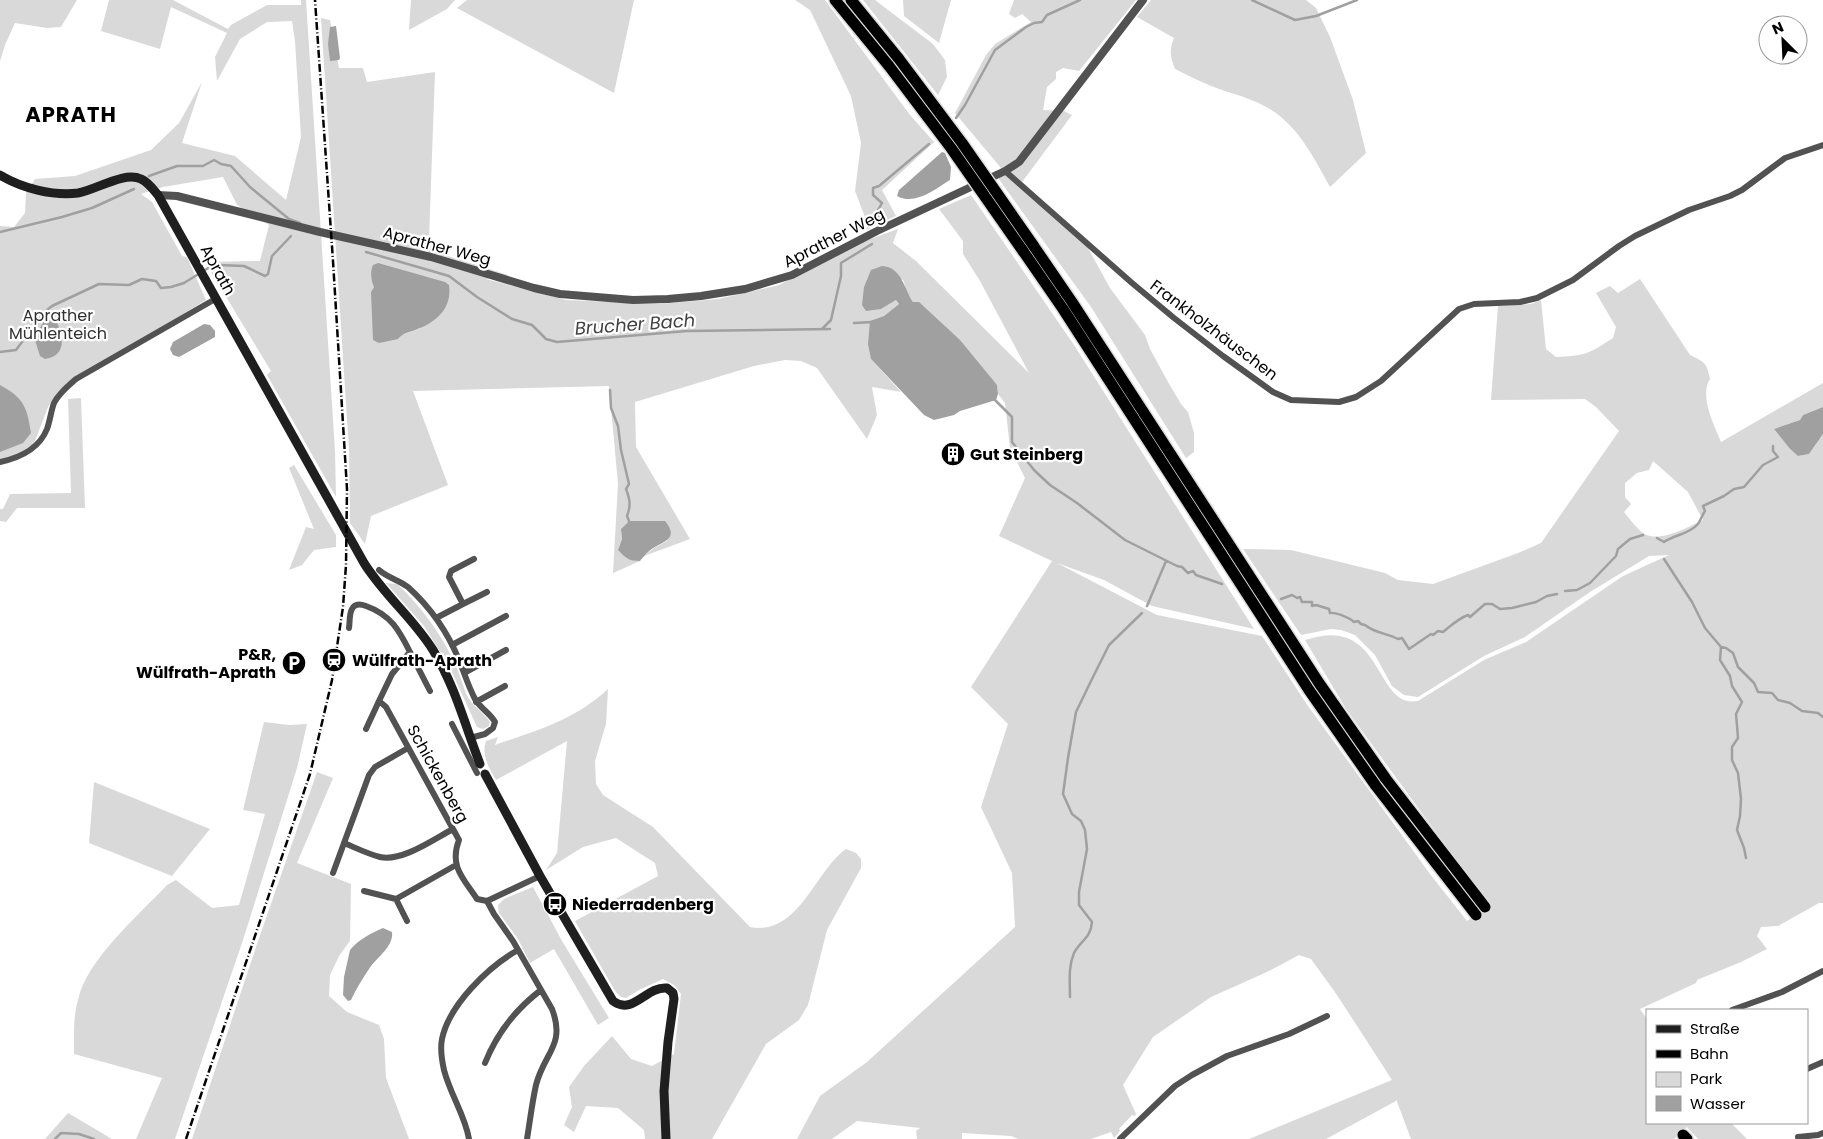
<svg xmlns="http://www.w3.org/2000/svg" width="1823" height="1139" font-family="Poppins,sans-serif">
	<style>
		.green { fill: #d9d9d9; fill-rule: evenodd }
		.water { fill: #a0a0a0 }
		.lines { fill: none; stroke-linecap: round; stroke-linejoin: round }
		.stream { stroke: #a0a0a0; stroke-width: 2.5 }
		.motorway-tunnel { stroke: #d9d9d9; stroke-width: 11; stroke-dasharray: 11 5.5; stroke-linecap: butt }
		.motorway-casing { stroke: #dbdbdb; stroke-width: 14 }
		.minor { stroke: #525252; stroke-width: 6 }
		.tertiary { stroke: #525252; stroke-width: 8 }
		.secondary { stroke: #1f1f1f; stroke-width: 9 }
		.motorway { stroke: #000; stroke-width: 11 }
		.rail { stroke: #000; stroke-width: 2.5; stroke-dasharray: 8 2.5 1 2.5; stroke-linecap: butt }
		.motorway-bridge-casing { stroke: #dbdbdb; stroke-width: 14; stroke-linecap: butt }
		.motorway-bridge { stroke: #000; stroke-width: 11 }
		.labels { text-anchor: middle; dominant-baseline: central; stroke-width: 4.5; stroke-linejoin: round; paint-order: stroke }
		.street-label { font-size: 16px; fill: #000; stroke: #fff }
		.park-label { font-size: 16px; fill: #303030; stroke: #fff }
		.poi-label { font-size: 16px; font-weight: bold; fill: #000; stroke: #fff; text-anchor: start }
		.water-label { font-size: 18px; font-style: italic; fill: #414141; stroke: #fff }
		.district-label { font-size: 21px; font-weight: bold; letter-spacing: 1px; fill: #000; stroke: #fff }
	</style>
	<rect width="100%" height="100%" fill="#fff"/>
	<path class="green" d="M0 0H77L61 27 47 28 15 23 5 45 0 61Z
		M109 0H173L228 29 231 25 267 5H301V0H306L335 451 336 497 267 375 271 371 205 262 260 261 269 225 237 205 223 177 163 187 141 194 152 202 182 256 187 257 206 300 59 391 48 407 35 441 26 452 0 461V226L14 227 25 213 26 193 35 179 75 176 151 150 179 123 202 82 182 143 235 156 286 200 301 137 295 41 292 21 267 22 240 39 217 81 215 57 227 33 171 7 160 49 101 31Z
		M411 0H455L447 9 409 30Z
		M467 0H634L614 93 457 8Z
		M795 0H825L910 115 934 142 882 190 896 216 866 230 868 225 855 191 861 143 851 96 810 10Z
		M863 0H875L933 44 945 60 947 77 938 95Z
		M903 0H951L939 43 904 16Z
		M1014 0H1136L1079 71 1063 68 1056 72V79L1047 87 1043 110 1064 111 1072 115 1022 182 1083 239 1110 288 1145 335 1150 349 1168 382 1181 404 1188 412 1194 433V452L1186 458 1091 307 998 178 1001 168 955 113 986 55 995 44 1031 22 1022 14 1015 18 1009 14Z
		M1151 0H1306L1316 8 1330 37 1353 100 1366 153 1330 187C1316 162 1303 135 1281 117 1261 100 1235 95 1211 86 1199 81 1187 75 1175 69 1170 57 1169 50 1174 38L1137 17Z
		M321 18 330 20 339 68H363L367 82 435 72 429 239 435 252 508 275 486 279 566 300 659 304 718 299 779 285 865 241 898 229 893 243 916 261 1029 373 980 281 963 254V241L939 209 971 195 1074 345 1254 629 1152 606 1104 580 1057 563 1157 615 1262 636 1308 706 1430 874 1467 921 1489 905 1346 709 1305 640C1385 613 1373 709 1418 701L1484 660 1526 642 1623 576 1669 555 1649 556 1590 592 1525 637 1484 656 1418 697 1404 695 1392 686 1375 655 1355 635 1341 630 1331 629 1301 635 1243 549 1291 550 1385 573 1398 580 1433 584 1518 553 1541 543 1619 431 1596 407 1585 399 1491 400 1498 306 1531 304 1541 300 1546 349 1556 357C1584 356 1589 354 1613 338L1616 327 1596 293 1610 286 1618 293 1640 279 1690 355C1705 362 1707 363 1710 379 1699 396 1714 425 1721 442L1823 383V407L1803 415 1800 420 1774 429 1790 449 1798 456 1809 454 1823 434V903H1819L1778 926 1761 927 1757 936 1767 949 1741 962 1697 980 1696 983 1640 1009 1647 1019V1123H1731L1747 1139H1698L1687 1127 1674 1139H1411L1396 1099V1101L1326 1139H1249L1392 1080 1337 995 1311 959 1299 955 1267 972 1211 997 1153 1037 1123 1085 1136 1114 1135 1116 1132 1115 1119 1129 1120 1131 1114 1138 1111 1132 1091 1139H1019L1011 1136 962 1133V1139H917L916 1131 920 1128 857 1121 832 1139H797L820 1096 867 1062 1015 927 1012 873 981 807 1008 724 971 687 1052 561 999 536 1025 478 1010 448 1005 403 998 394 997 385 913 302 907 293 903 279 881 309 896 300 899 304 884 316 871 321V359L901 392 872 387 877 415 867 439 817 368 801 361 785 360 754 366 635 402 636 447 690 539 644 556 654 548 667 541 665 521H629L621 529 622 539 618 550 626 558 640 561 613 573 618 484 609 386 413 391 448 485 371 516 365 544 350 523 349 450ZM374 287 421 328 402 335 371 292ZM1653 461 1688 492 1703 520C1688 527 1659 544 1643 533 1636 528 1630 519 1624 512L1631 504 1625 497V483L1637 473 1649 470Z
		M81 398 85 508H17L6 522 0 521V509H3L10 494 71 493 68 399Z
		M294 465 336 535V547L314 550 302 565 289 570 306 527 314 529 289 468Z
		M386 583 397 584C422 607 442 635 456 666 461 676 463 689 469 699 475 708 484 713 490 722L489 726 483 729 477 727 450 668 424 626Z
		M608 689 606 724 595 761 596 784 603 795 653 827 750 927C799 936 814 872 846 849L856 853 861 859V868L827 930 808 1005 799 1020 766 1044 712 1139H645L644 1130 618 1108 586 1106 574 1132 564 1125 572 1107 569 1087 584 1066 612 1036 631 1059 652 1066 674 1054 681 994 674 985 663 979 639 990 626 998 621 997 615 991 575 921 658 876 655 863 616 838 583 847 546 870 557 853 567 741 496 780C489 768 481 755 486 741L498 737 495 745C538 730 573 721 608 689Z
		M264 722 289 725 307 724 297 768 244 937 175 1139H136L162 1078 74 1054C74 1035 73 1018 78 1000 87 959 138 916 167 885L176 880 212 908 239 905 265 814 243 810Z
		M317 772 333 778 297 863 351 884 350 941 339 956 330 975 329 996 347 1012 379 1025 384 1039 386 1078 409 1139H192L258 941Z
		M94 782 210 829 172 876 89 843Z
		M533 887 562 941 609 1018 598 1025 554 949 530 963 518 939 499 913 498 905 504 899Z
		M68 1113 112 1139H45Z"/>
	<path class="water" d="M336 26 340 58 339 60 330 61 328 44 330 27Z
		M942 152 945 153 951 167 950 180C935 189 915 206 897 196L899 190Z
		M378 263 445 282 449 285C452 306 439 320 420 328 412 332 403 332 398 339L379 343 373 340 371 292 374 287C371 280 370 272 373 265Z
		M882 266C902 267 904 289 913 302H919L960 340 997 385 998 394 996 400 960 411 954 415 934 420 924 415 871 359 868 344 870 321 884 316 899 304 896 300 881 309 866 311 862 305 864 287 871 270Z
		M54 317C63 332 69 356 45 359L40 356 34 337 45 320Z
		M204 324 210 325 215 331V337L179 357 173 355 170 349 173 342Z
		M0 385C24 398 27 407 31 433L23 443 0 452Z
		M1823 407V434L1809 454 1798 456 1790 449 1774 429 1800 420 1803 415Z
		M629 521H665C678 537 667 540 655 547 649 550 644 556 640 561 629 561 625 558 618 550L622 539 621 529Z
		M383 928 392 932C394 947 376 958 369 969 363 978 356 989 351 1000L348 1001 343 995 344 977 350 950C358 940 371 933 383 928Z"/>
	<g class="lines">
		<path class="stream" d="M1252 0 1295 20 1316 16 1357 0
			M956 118 965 105 995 50 1026 27 1034 23 1042 22 1047 15 1080 0
			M149 176 177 166H203L214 160 221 164 231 166 250 187 289 219 300 223
			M879 220 878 210 882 203 873 195V188L879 186 929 144
			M0 232 62 217 92 208 134 189
			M366 252 449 276 477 297 512 319 532 325 546 339 557 342 687 331 830 329
			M854 323 873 322
			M822 329 831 320 841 276V263L872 244
			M0 352 16 350 22 342 24 330 36 328 42 314 52 306 99 284 129 285 142 279 156 281 161 288 171 287 184 283 210 267 219 265 244 266 265 276 268 274 272 256 291 236
			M610 390 611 408 618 426 621 450 629 484 626 489C630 499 631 506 627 516L629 521
			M994 399 1012 417V442L1034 470 1050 485 1077 503 1125 540 1177 566 1182 567 1188 573 1193 571 1196 575 1222 584
			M1657 538 1664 542C1674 535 1689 534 1697 525 1700 522 1702 515 1705 511L1703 506 1724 496 1734 489 1744 487 1763 465 1778 457 1773 451V446
			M1664 559 1692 602 1705 628 1721 647 1720 660 1730 676 1732 686 1742 702 1736 714 1738 738 1732 747V760L1738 773 1741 799 1740 816 1737 830 1744 848 1746 858
			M1565 591 1577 590 1590 583 1616 556 1618 549 1630 539 1643 535
			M1281 599 1292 595 1297 598 1300 597 1302 602H1312V606L1316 605 1329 609 1330 613C1336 612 1350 618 1354 622L1358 621 1361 624 1365 625C1374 633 1387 633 1398 639L1402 638 1409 649 1431 634 1433 635 1438 631 1443 632C1449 627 1459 618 1468 615L1470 617 1485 604H1492L1500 609 1512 608 1536 602 1547 596 1557 594
			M1147 606 1166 561
			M1721 647 1726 648 1733 653 1738 667 1754 683 1758 692 1772 693 1778 700 1790 703 1802 711 1818 713 1823 717
			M1070 997C1070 982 1068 967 1074 953 1080 941 1091 938 1092 922L1079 905V892L1087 849 1085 830 1081 821 1072 814 1063 794 1068 758 1076 712 1092 679 1109 645 1142 613
			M55 1139 61 1133 79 1134 94 1139"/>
		<path class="motorway-tunnel" d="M1485 907 1647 1093
			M1476 915 1647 1111
			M1657 1123 1671 1139
			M1672 1123 1683 1135"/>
		<g class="motorway-casing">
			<path id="motorway" d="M835 0 889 66
				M851 0 899 59
				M1033 245 1072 302 1319 683 1386 779 1485 907
				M1023 251 1063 309 1309 690 1376 786 1476 915
				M1683 1135 1687 1139"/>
		</g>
		<path class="minor" d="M1005 171 1132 283 1174 318 1223 356 1273 392 1291 400 1339 402 1356 397 1381 381 1459 309 1474 304 1520 302 1537 298 1573 280 1619 246 1635 236 1689 210 1730 196 1742 190 1785 158 1823 145
			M0 462C19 458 39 449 47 429 50 421 51 411 54 403 59 393 68 386 76 379L217 298
			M379 570C388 578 399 580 408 587 430 607 448 633 459 660 464 672 468 686 475 699 480 708 490 713 495 722L493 728 485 734 470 738
			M463 604 487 592
			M436 618 463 604 449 577 451 571 474 559
			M349 628C350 622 349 614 352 609 355 603 361 604 366 606 391 615 399 630 410 652L392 674 379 701 386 707 459 840C449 866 463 878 477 899L487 901
			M452 645 506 616
			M410 652 430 691
			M464 673 506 650
			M476 702 505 686
			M452 724 477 773
			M366 729 379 701
			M344 843C356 848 368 854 380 857 402 862 434 839 453 829
			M333 873 369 775 375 767 408 748
			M364 891 396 899
			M487 901 494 914 513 941 552 1009C566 1045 544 1053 536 1085 532 1103 530 1121 527 1139
			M487 901 540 876
			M407 921 396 899 456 865
			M1732 1010 1782 992 1823 971
			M485 1063C497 1033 516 1009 541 990
			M1807 1069 1823 1062
			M1798 1137 1818 1135 1823 1133
			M469 1139C465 1115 450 1094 444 1070 442 1061 440 1049 442 1039 449 1005 488 967 518 950
			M1120 1139 1175 1086 1192 1075 1227 1056 1289 1034 1327 1016"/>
		<path class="tertiary" d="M158 195 177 196 320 232 431 257 534 288 560 294 633 300 668 299 701 296 745 289 792 275 877 231 1005 171 1019 162 1143 0"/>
		<path class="secondary" d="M0 175C22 188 52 196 78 193 96 190 124 171 141 179 148 182 153 189 158 195L364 563C384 595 413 618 433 650 455 686 465 725 480 764
			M485 774 540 876 613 1001C633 1016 646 986 667 988L673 993 674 999 668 1042 664 1091 666 1139"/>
		<use href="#motorway" class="motorway"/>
		<path class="rail" d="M186 1139 310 774 332 680 343 607 346 565 347 489 333 261 315 0"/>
		<g class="motorway-bridge-casing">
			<path id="motorway-bridge" d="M899 59 962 143 1033 245
				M889 66 951 148 1023 251"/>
		</g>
		<use href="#motorway-bridge" class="motorway-bridge"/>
	</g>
	<defs>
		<g id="building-disc" transform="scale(1.25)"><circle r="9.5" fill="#000" stroke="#fff"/><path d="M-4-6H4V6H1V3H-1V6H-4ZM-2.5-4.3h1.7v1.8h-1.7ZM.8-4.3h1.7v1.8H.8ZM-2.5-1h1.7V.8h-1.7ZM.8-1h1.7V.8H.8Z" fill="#fff"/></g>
		<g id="station-disc" transform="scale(1.25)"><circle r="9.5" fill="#000" stroke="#fff"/><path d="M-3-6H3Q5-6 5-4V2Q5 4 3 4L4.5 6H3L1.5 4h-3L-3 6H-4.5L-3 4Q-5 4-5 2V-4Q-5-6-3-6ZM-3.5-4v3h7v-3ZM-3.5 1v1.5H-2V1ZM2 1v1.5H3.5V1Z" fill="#fff"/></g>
		<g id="parking-disc" transform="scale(1.25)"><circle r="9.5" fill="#000" stroke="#fff"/><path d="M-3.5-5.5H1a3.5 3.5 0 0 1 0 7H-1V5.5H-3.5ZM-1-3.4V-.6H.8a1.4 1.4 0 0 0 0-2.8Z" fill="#fff"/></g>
		<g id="bus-disc" transform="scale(1.25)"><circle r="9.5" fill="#000" stroke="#fff"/><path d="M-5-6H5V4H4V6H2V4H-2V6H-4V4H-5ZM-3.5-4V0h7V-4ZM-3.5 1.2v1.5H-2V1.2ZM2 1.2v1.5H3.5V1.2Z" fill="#fff"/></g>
	</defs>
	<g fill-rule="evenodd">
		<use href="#building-disc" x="953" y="454"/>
		<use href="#station-disc" x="334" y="660"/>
		<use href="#parking-disc" x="294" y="663"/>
		<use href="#bus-disc" x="555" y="904"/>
	</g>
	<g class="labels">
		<g class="street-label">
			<text transform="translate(834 238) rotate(-27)">Aprather Weg</text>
			<text transform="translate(437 246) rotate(15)">Aprather Weg</text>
			<text transform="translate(218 270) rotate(61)">Aprath</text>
			<text transform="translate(1214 330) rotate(37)">Frankholzhäuschen</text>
			<text transform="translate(438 774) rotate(61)">Schickenberg</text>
		</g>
		<g class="park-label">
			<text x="58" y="315">Aprather<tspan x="58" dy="18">Mühlenteich</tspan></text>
		</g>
		<g class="poi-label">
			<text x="970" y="454">Gut Steinberg</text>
			<text x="276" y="654" text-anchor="end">P&amp;R,<tspan x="276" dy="18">Wülfrath-Aprath</tspan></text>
			<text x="352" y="660">Wülfrath-Aprath</text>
			<text x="572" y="904">Niederradenberg</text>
		</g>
		<g class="water-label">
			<text transform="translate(635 324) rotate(-4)">Brucher Bach</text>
		</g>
		<g class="district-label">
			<text x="71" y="114">APRATH</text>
		</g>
	</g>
	<rect x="1646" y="1009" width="162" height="115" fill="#ffffff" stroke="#999999"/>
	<rect x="1656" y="1025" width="25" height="8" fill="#1f1f1f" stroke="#999999"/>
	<text x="1690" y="1034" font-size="15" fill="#000000">Straße</text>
	<rect x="1656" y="1050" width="25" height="8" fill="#000000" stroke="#999999"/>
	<text x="1690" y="1059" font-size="15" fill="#000000">Bahn</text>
	<rect x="1656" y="1072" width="25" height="15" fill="#d9d9d9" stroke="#999999"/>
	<text x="1690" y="1084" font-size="15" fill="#000000">Park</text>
	<rect x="1656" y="1096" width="25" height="15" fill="#a0a0a0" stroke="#999999"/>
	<text x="1690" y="1109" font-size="15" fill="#000000">Wasser</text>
	<g transform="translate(1783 40) rotate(336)"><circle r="24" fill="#ffffff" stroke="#999999"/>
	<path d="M0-4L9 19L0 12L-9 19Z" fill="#000000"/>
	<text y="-8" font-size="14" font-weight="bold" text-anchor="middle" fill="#000000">N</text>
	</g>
</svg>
